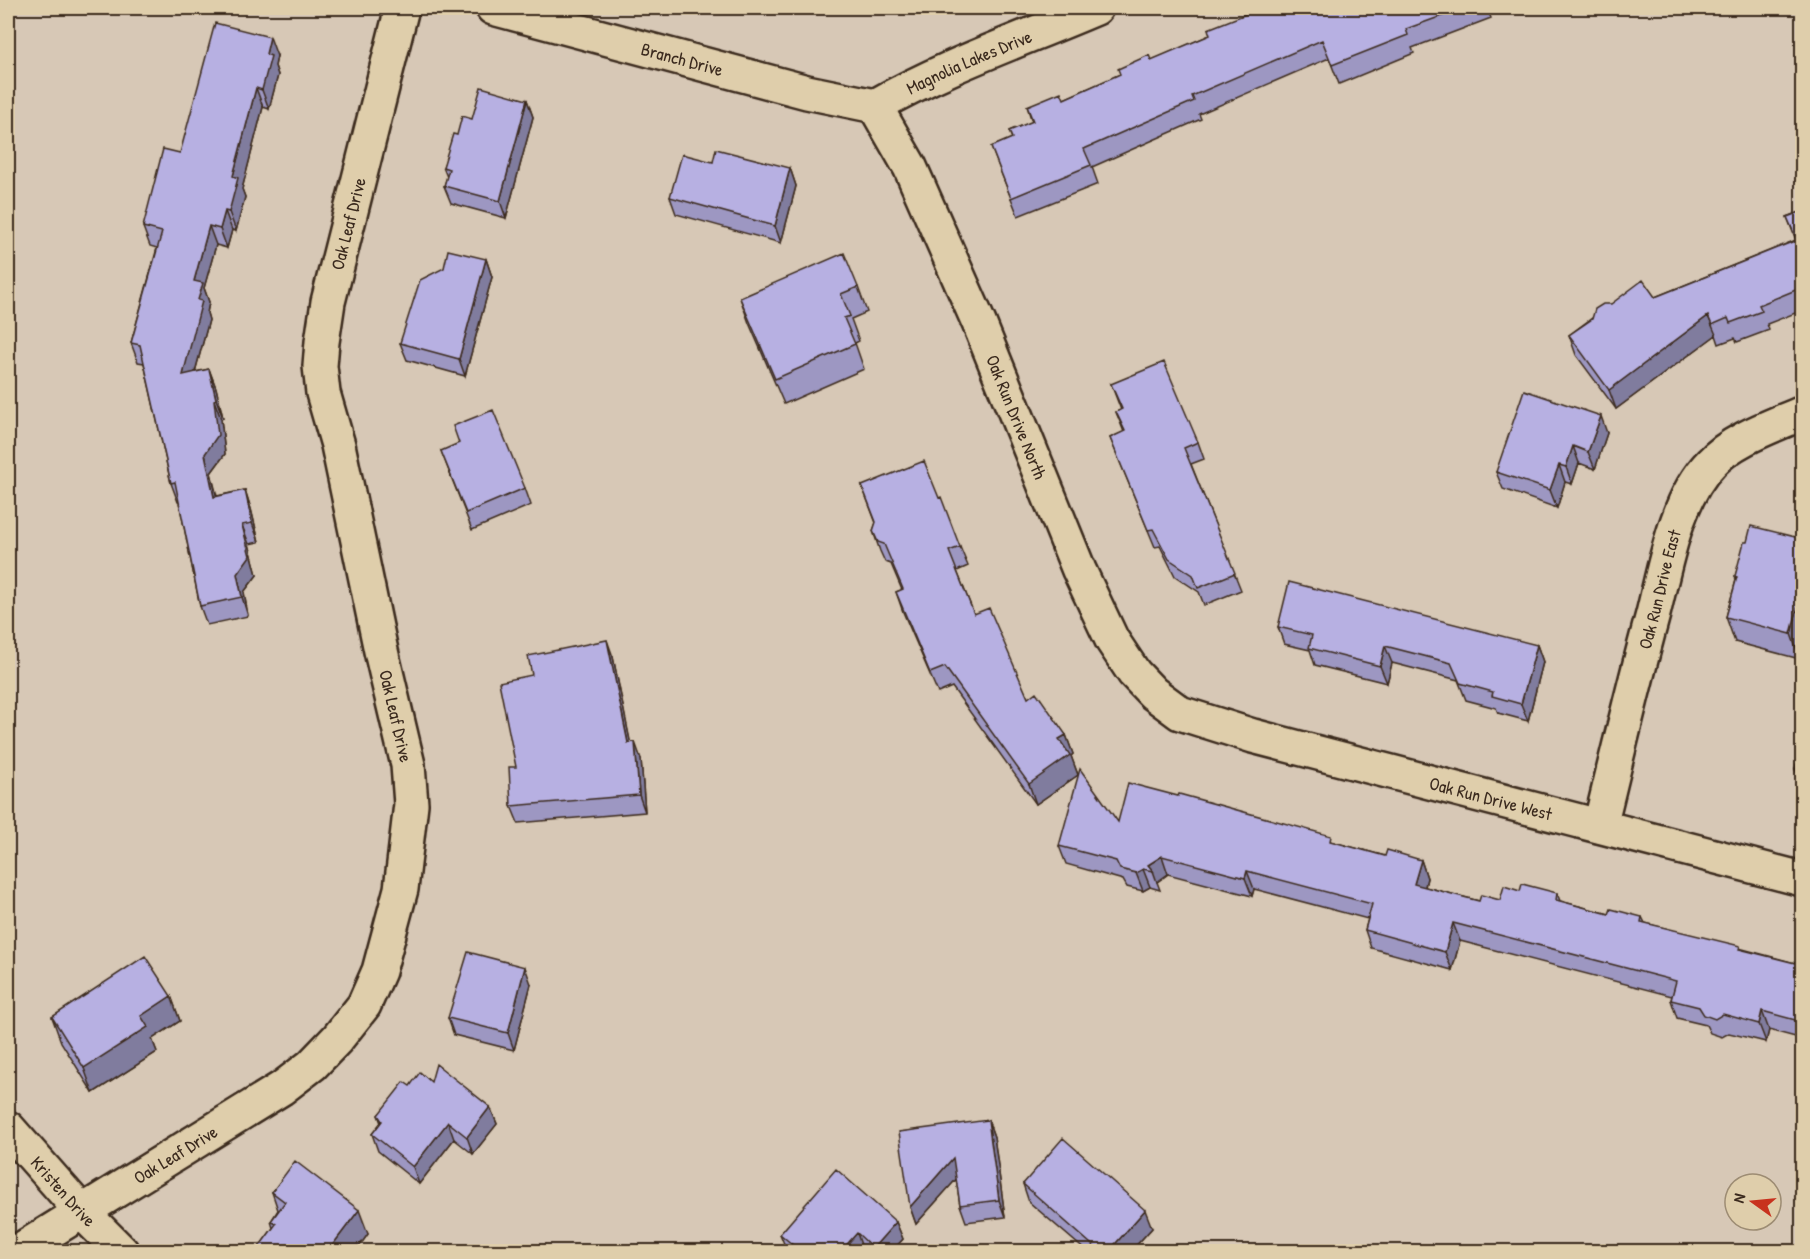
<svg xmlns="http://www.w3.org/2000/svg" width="1810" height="1259" font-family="'Patrick Hand',sans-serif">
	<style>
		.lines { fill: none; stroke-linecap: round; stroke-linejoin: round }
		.street-casing { stroke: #3b2a1e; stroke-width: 38 }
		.street { stroke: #dfceab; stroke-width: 33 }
		.wall { fill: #9d97c2; stroke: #3b2a1e; stroke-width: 1.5 }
		.shaded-wall { fill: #807b9e; stroke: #3b2a1e; stroke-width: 1.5 }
		.building { fill: #b7b0e2; stroke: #3b2a1e; stroke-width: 1.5 }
		.labels { text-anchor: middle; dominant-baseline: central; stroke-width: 5; stroke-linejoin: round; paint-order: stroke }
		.street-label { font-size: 18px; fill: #3b2a1e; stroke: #dfceab }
	</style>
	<rect width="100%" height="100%" fill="#d7c8b6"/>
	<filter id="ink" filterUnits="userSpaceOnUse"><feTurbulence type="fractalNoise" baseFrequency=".0167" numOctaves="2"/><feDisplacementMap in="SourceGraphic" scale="12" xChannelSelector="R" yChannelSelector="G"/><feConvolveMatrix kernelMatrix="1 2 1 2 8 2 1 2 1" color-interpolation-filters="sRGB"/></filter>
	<g filter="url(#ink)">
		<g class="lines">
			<g class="street-casing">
				<g id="street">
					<path id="s1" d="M493 8 807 92 875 106"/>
					<path id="s2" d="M875 106 910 167 979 323 1079 570 1112 640 1134 673 1153 693 1180 713 1253 736 1802 879"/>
					<path id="s3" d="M875 106C945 66 1021 40 1096 8"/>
					<path id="s4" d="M1600 826C1617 755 1634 684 1653 614 1665 566 1676 498 1711 463 1733 439 1773 426 1802 413"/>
					<path id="s5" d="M8 1128 82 1212 122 1252"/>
					<path id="s6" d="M17 1252 282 1088 312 1065 337 1039 364 1005 379 971 401 889 411 804 408 765 381 651 338 445 323 393 320 366 322 342 328 302 402 8"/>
				</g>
			</g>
			<use href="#street" class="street"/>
		</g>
		<path class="wall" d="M1261 8H1487L1491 18 1412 48 1414 53 1339 84 1329 58 1199 114 1201 119 1092 167 1098 184 1018 216 991 147 1012 139 1009 131 1032 122 1027 106 1064 99 1210 35Z
			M277 56 275 66 278 75 269 109 263 107 242 189 245 197 236 231 232 230 227 248 216 245 204 288 209 302 207 313 209 320 195 372 209 369 216 388 223 418 221 419 225 454 211 473 217 496 245 490 251 509 259 542 249 544 257 575 244 592 248 616 207 625 200 606 179 502H178L171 483 144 363 138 362 131 343 157 248 150 246 143 227 180 153Z
			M527 100 533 117 506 218 451 203 444 186 447 177 443 167 457 135 472 119Z
			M713 162 790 168 796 186 781 243 676 214 670 197Z
			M1803 211V310L1767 324 1769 330 1737 342 1735 338 1719 344 1716 335 1616 409 1576 355 1569 335 1611 304 1655 297 1796 240 1787 217Z
			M486 259 492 277 465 376 407 360 400 343Z
			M858 287 867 312 851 319 859 341 855 343 864 369 784 404 749 323 740 298Z
			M1111 384 1198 442 1204 459 1191 464 1241 590 1204 605 1199 592 1175 576 1160 546 1155 547 1110 438 1124 432 1116 412 1121 410Z
			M1607 433 1595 469 1579 463 1572 484 1565 482 1557 508 1503 489 1496 472Z
			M441 451 525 488 531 505 472 530Z
			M862 486 960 547 968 566 957 571 974 614 1028 698 1066 735 1073 754 1071 756 1078 775 1036 804 952 687 938 693 903 612 896 592 902 590 891 564 885 562 880 551 873 531 876 523Z
			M1803 539V649L1800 659 1735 642 1726 617 1736 580 1735 576 1747 542Z
			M1278 627 1537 645 1543 662 1528 721 1498 713 1496 708 1466 700 1458 680 1392 663 1387 683 1315 665 1310 650 1284 644Z
			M613 657 630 742 641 759 645 812 518 823 511 806 516 767Z
			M1803 740V787L1801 786 1795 769Z
			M1178 796 1333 842 1385 856 1421 860 1427 878 1425 887 1479 901 1500 900 1520 891 1557 893 1560 901 1609 914 1642 917 1645 923 1803 965V1039L1769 1030 1766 1042 1729 1033 1722 1037 1710 1033 1706 1025 1677 1018 1671 1000 1672 996 1460 941 1452 970 1371 948 1365 930 1368 919 1254 889 1252 896 1168 874 1157 882 1160 890 1150 887 1143 891 1127 887 1123 880 1066 864 1059 846Z
			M531 984 514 1050 454 1035 448 1018Z
			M171 996 180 1021 152 1039 157 1052 93 1093 61 1042 52 1017Z
			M431 1082 490 1107 497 1124 473 1154 454 1139 419 1184 378 1151 372 1134 381 1123 378 1115 410 1086Z
			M988 1120 994 1137 1005 1217 966 1222 960 1205 956 1179 916 1224 910 1207Z
			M1023 1184 1152 1228 1131 1251H1086L1029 1202Z
			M272 1192 368 1234 356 1251H261L259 1247 273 1228 271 1221 278 1210Z
			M896 1222 903 1239 892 1251H787L780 1234Z"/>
		<path class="shaded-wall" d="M270 37 277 56 275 66 278 75 269 109 262 90 266 54Z
			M256 88 263 107 242 189 245 197 236 231 229 212 233 176Z
			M527 100 533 117 506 218 500 201Z
			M790 168 796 186 781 243 775 226Z
			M225 211 232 230 227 248 220 229Z
			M209 226 216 245 204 288 209 302 207 313 209 320 189 394 183 375 198 300 194 281Z
			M486 259 492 277 465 376 459 359Z
			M1708 316 1716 335 1616 409 1609 390Z
			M209 369 216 388 223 418 216 399Z
			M214 400 221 419 225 454 211 473 221 516 214 497 205 454Z
			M1601 416 1607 433 1595 469 1588 452Z
			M1573 446 1579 463 1572 484 1566 467Z
			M1559 465 1565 482 1557 508 1550 490Z
			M245 490 251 509 259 542 252 523Z
			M242 525 249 544 257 575 244 592 248 616 242 597 237 574Z
			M1801 594H1803V649L1800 659 1791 634Z
			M607 640 613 657 634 760 628 743Z
			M1537 645 1543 662 1528 721 1521 704Z
			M1385 646 1392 663 1387 683 1380 666Z
			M1066 735 1073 754 1071 756 1078 775 1036 804 1029 784 1059 739Z
			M635 742 641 759 645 812 639 795Z
			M1162 856 1168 874 1157 882 1153 871 1148 865Z
			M1421 860 1427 878 1421 902 1414 884Z
			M1143 869 1150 887 1143 891 1136 873Z
			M1247 871 1254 889 1252 896 1245 878Z
			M1453 923 1460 941 1452 970 1445 952Z
			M525 967 531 984 514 1050 508 1033Z
			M171 996 180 1021 152 1039 157 1052 93 1093 84 1068 141 1016Z
			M1762 1011 1769 1030 1766 1042 1759 1024Z
			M490 1107 497 1124 473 1154 467 1137Z
			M988 1120 994 1137 1005 1217 999 1200Z
			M448 1122 454 1139 419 1184 413 1167Z
			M953 1158 960 1175 916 1224 910 1207Z
			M359 1210 368 1234 356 1251H328Z
			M1145 1210 1152 1228 1131 1251H1109Z
			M896 1222 903 1239 892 1251H874L873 1248Z
			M857 1233 863 1251H841Z"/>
		<path class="building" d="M1261 8H1464L1406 29 1408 35 1332 65 1322 40 1192 96 1194 101 1084 149 1091 165 1011 198 991 147 1012 138 1009 131 1033 121 1027 106 1061 92 1064 99 1120 74 1118 69 1149 55 1151 60 1210 35 1208 29Z
			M215 23 270 37 266 54 271 56 262 90 256 88 233 176 238 178 229 212 225 211 220 229 209 226 194 281 203 283 198 300 202 301 183 375 209 369 216 399 214 400 218 435 205 454 214 497 245 490 252 523 242 525 250 556 237 574 242 597 200 606 175 482 171 483 140 345 131 343 162 232 143 227 163 149 180 153Z
			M481 87 527 100 500 201 444 186 449 169 443 167 453 134 457 135 462 116 472 119Z
			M716 149 790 168 775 226 670 197 682 154 713 162Z
			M1803 211V287L1759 305 1762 311 1730 323 1728 318 1712 325 1708 316 1609 390 1569 335 1592 319 1595 309 1603 304H1611L1643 280 1655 297 1797 240 1787 217Z
			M448 250 486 259 459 359 400 343 420 280 444 268Z
			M844 253 858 287 841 294 850 316 844 318 855 344 775 379 740 298Z
			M1164 362 1198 442 1184 448 1235 573 1198 588 1193 575 1169 559 1153 529 1148 530 1110 438 1125 431 1116 412 1122 409 1111 384Z
			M1524 390 1601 416 1588 452 1573 446 1566 467 1559 465 1550 490 1496 472Z
			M493 410 525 488 466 513 441 451 459 443 453 426Z
			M924 461 939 498 941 497 960 547 949 551 974 614 989 608 1028 698 1036 692 1066 735 1059 739 1070 755 1029 784 945 667 930 673 896 592 903 589 884 544 878 542 873 531 876 522 862 486Z
			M1751 526 1803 539V594H1801L1791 634 1726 617 1737 577 1735 576 1744 542H1747Z
			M1289 582 1537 645 1521 704 1492 696 1493 692 1460 683 1451 663 1385 646 1380 666 1309 648 1312 635 1278 627Z
			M607 640 628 743 635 742 639 795 511 806 509 767H516L499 682 532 675 528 656Z
			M1803 740V771L1795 769Z
			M1080 769 1118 822 1128 783 1178 796 1179 794 1331 836 1330 841 1385 856 1387 850 1421 860 1414 884 1479 901 1481 895 1500 900 1504 886 1520 891 1522 884 1557 893 1556 900 1609 914 1611 909 1642 917 1641 922 1740 946 1739 949 1803 965V1022L1762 1011 1759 1024 1723 1014 1715 1019 1704 1015 1699 1007 1671 1000 1676 981 1453 923 1445 952 1365 930 1372 904 1247 871 1245 878 1162 856 1148 865 1153 871 1143 869 1136 873 1120 869 1116 861 1059 846Z
			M468 952 525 967 508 1033 448 1018Z
			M145 956 171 996 141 1016 148 1027 84 1068 52 1017Z
			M436 1064 490 1107 467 1137 448 1122 413 1167 372 1134 382 1121 378 1115 404 1082 410 1086 420 1072 431 1082Z
			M988 1120 999 1200 960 1205 953 1158 910 1207 899 1132Z
			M1063 1138 1145 1210 1109 1251H1099L1023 1184Z
			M295 1161 359 1210 328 1251H266L259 1247 276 1224 271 1221 285 1202 272 1192Z
			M836 1169 896 1222 873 1248 857 1233 841 1251H800L780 1234Z"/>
	</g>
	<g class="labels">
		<g class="street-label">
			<text stroke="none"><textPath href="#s1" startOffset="196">Branch Drive</textPath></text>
			<text stroke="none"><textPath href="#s3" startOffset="104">Magnolia Lakes Drive</textPath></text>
			<text stroke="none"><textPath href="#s6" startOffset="1230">Oak Leaf Drive</textPath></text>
			<text stroke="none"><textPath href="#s2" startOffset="342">Oak Run Drive North</textPath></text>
			<text stroke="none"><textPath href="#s4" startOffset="244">Oak Run Drive East</textPath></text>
			<text transform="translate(396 716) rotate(77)">Oak Leaf Drive</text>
			<text stroke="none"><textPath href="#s2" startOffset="1008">Oak Run Drive West</textPath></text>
			<text stroke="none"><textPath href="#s6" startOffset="186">Oak Leaf Drive</textPath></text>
			<text stroke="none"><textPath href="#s5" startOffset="84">Kristen Drive</textPath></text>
		</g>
	</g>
	<rect width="1810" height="1259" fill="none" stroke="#dfceab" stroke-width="30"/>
	<rect x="15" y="15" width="1780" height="1229" fill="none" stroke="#3b2a1e" stroke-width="2" filter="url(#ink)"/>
	<g transform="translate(1753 1202) rotate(285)"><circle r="28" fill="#dfceab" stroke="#9d8c73" stroke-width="1.5"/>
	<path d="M0-4.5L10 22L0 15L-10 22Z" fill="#c8321e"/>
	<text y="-9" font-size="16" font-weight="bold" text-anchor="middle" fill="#3b2a1e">N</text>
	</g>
</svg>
